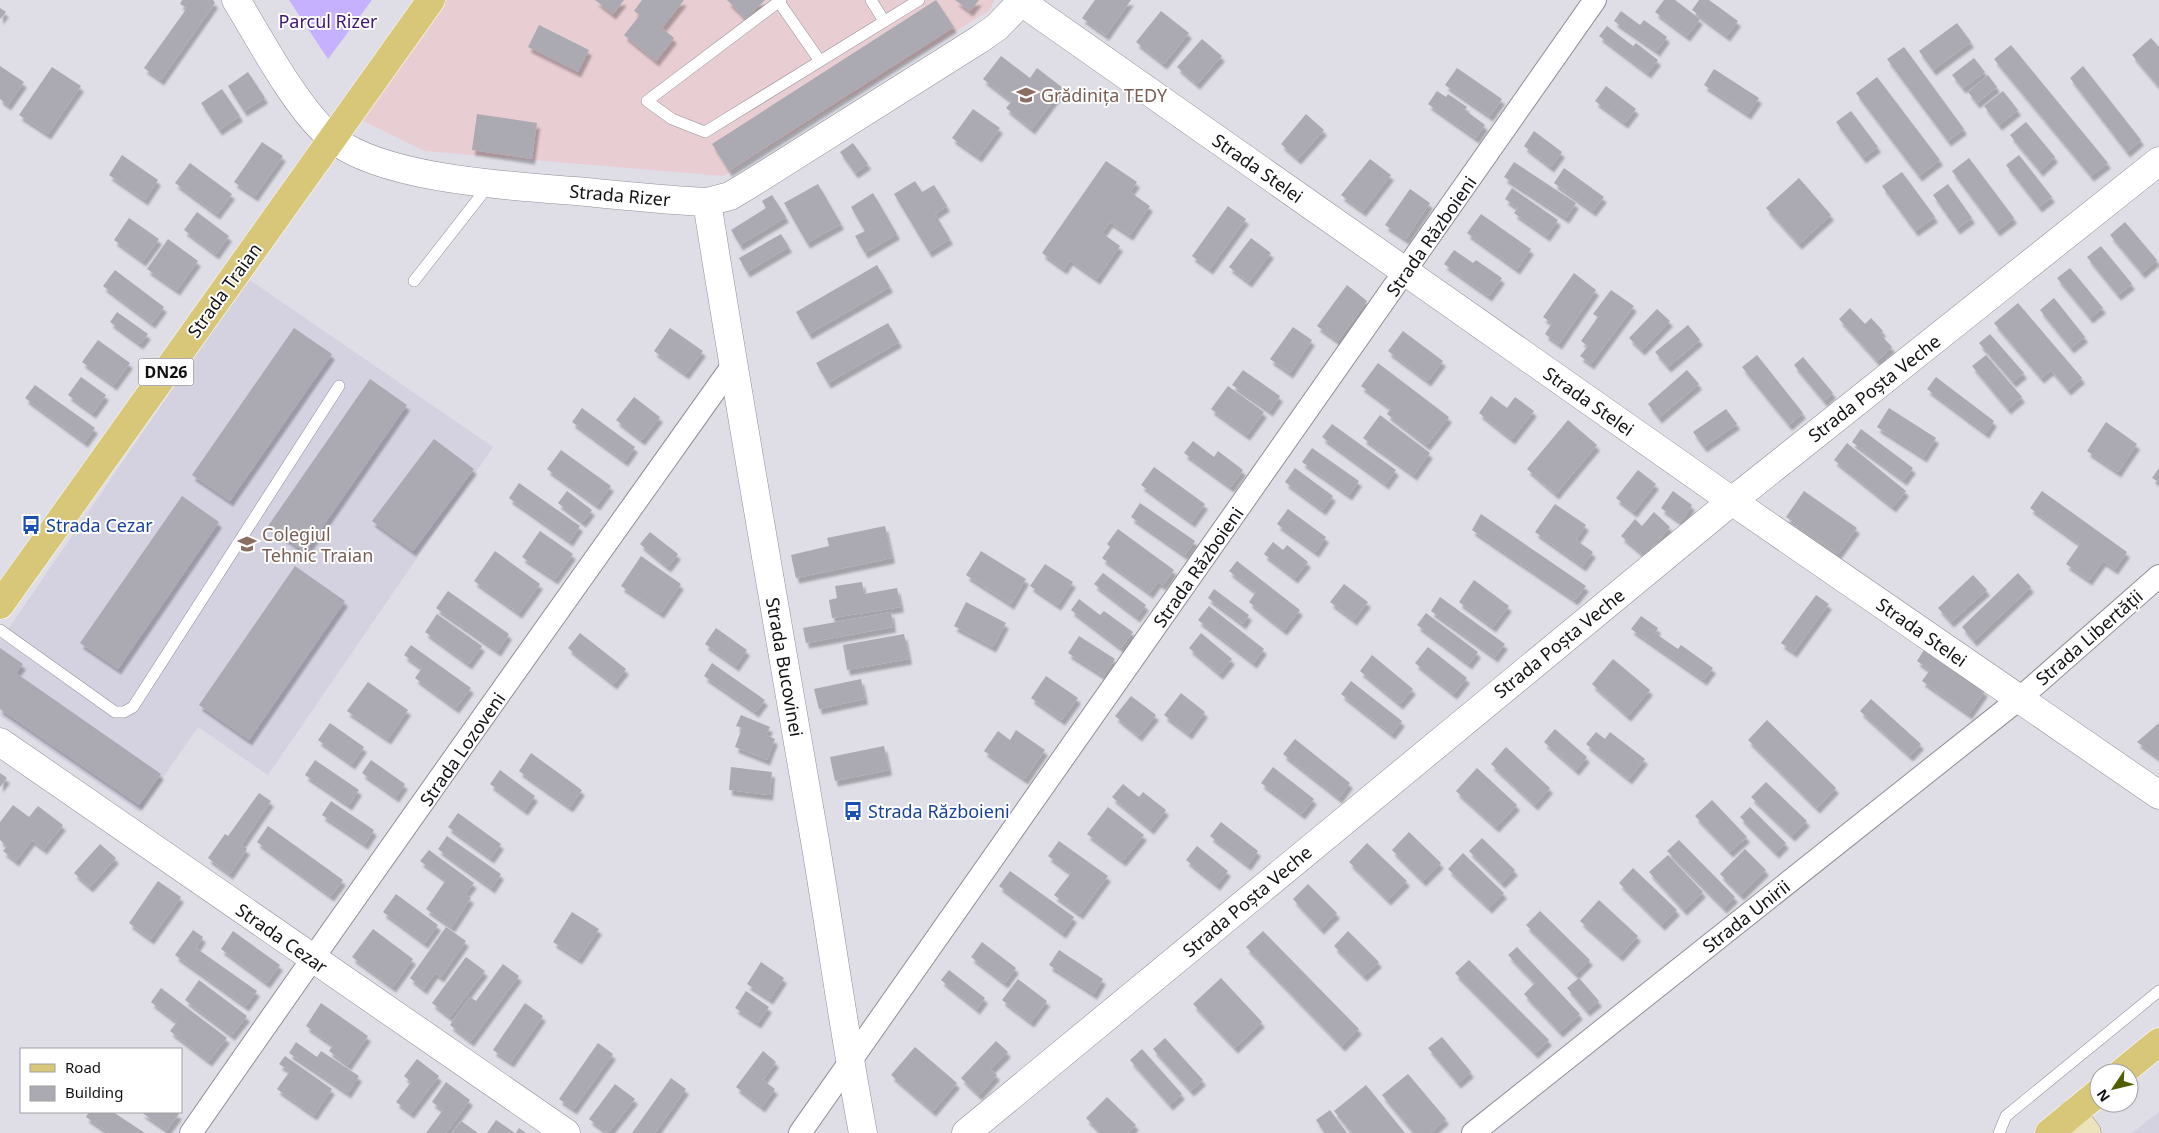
<svg xmlns="http://www.w3.org/2000/svg" width="2159" height="1133" font-family="'Noto Sans',sans-serif">
	<style>
		.built { fill: #d4d1e1 }
		.medical { fill: #e8cdd2 }
		.green { fill: #c6b1fe }
		.building { fill: #aba9b2; filter: url(#shadow) }
		.lines { fill: none; stroke-linecap: round; stroke-linejoin: round }
		.service-casing { stroke: #918f97; stroke-width: 12 }
		.minor-casing { stroke: #918f97; stroke-width: 24 }
		.tertiary-casing { stroke: #918f97; stroke-width: 29 }
		.secondary-casing { stroke: #918f97; stroke-width: 29 }
		.primary-casing { stroke: #fff; stroke-width: 29 }
		.service { stroke: #fff; stroke-width: 11 }
		.minor { stroke: #fff; stroke-width: 22 }
		.tertiary { stroke: #fff; stroke-width: 28 }
		.secondary { stroke: #ece3bc; stroke-width: 28 }
		.primary { stroke: #d9c779; stroke-width: 28 }
		.labels { text-anchor: middle; dominant-baseline: central; stroke-width: 4; stroke-linejoin: round; paint-order: stroke }
		.shield { fill: #fff; stroke: #59585a; stroke-width: 1 }
		.shield-label { font-size: 16px; font-weight: bold; fill: #121114 }
		.park-label { font-size: 18px; fill: #3f1476; stroke: #fff }
		.education-label { font-size: 18px; fill: #785e54; stroke: #fff; text-anchor: start }
		.street-label { font-size: 18px; fill: #121114; stroke: #fff }
		.transit-label { font-size: 18px; fill: #164399; stroke: #fff; text-anchor: start }
	</style>
	<defs>
		<filter id="shadow"><feDropShadow dx="3" dy="5.5" stdDeviation="1" flood-color="#0004"/></filter>
	</defs>
	<rect width="100%" height="100%" fill="#dfdde6"/>
	<path class="built" d="M248 279 493 447 268 775 198 727 139 812 0 716V641Z
		M2159 1112V1133H2132Z"/>
	<path class="medical" d="M443 0H994L990 10 723 176 425 151 359 119Z"/>
	<path class="green" d="M289 0H372L328 59Z"/>
	<path class="building" d="M182 0H213L215 3 161 80 144 68 187 8 180 4Z
		M595 0H624L613 14Z
		M642 0H684L662 28 674 38 656 61 624 35 640 15 634 11Z
		M727 0H765L746 19Z
		M936 0 954 27 729 171 712 144Z
		M955 0H979L970 11Z
		M1095 0H1131L1106 35 1082 18Z
		M1664 0H1675L1700 19 1687 36 1655 12Z
		M1699 0H1709L1738 21 1727 36 1692 10Z
		M0 8 6 12 0 19Z
		M1161 11 1189 33 1164 64 1136 42Z
		M1621 11 1640 25 1644 20 1667 37 1657 51 1614 21Z
		M1957 23 1971 42 1933 70 1919 51Z
		M539 25 589 50 578 72 528 47Z
		M1607 26 1633 46 1636 43 1658 60 1648 73 1599 36Z
		M2151 38 2159 47V87L2132 55Z
		M1202 39 1222 56 1197 84 1177 67Z
		M2011 45 2108 163 2091 176 1994 59Z
		M1904 47 1964 129 1948 141 1887 59Z
		M1001 56 1030 78 1037 68 1063 88 1032 129 1006 108 1012 101 983 79Z
		M1974 58 1985 72 1963 88 1952 75Z
		M0 66 24 82 8 105 0 99Z
		M2083 66 2141 140 2127 152 2070 78Z
		M52 67 81 86 48 134 19 115Z
		M1457 68 1502 99 1490 116 1445 85Z
		M1714 69 1759 98 1748 114 1704 85Z
		M248 72 265 98 244 111 228 86Z
		M1988 75 1997 87 1977 103 1968 92Z
		M1877 77 1940 160 1919 176 1856 93Z
		M1606 86 1636 109 1625 123 1595 101Z
		M222 89 240 116 219 130 201 103Z
		M1437 91 1446 97 1448 94 1467 107 1465 110 1485 125 1476 138 1428 104Z
		M2003 91 2018 110 1999 125 1984 106Z
		M973 109 1000 128 979 157 952 138Z
		M1851 111 1878 147 1863 158 1836 122Z
		M477 114 537 123 532 159 472 150Z
		M1306 114 1324 130 1298 159 1281 144Z
		M2026 122 2055 157 2040 171 2010 135Z
		M1534 131 1562 152 1551 167 1524 146Z
		M262 142 283 156 255 196 234 182Z
		M853 143 868 164 855 173 840 152Z
		M122 155 158 180 145 200 109 175Z
		M2019 155 2052 197 2039 207 2006 165Z
		M1969 158 2014 218 1997 231 1952 171Z
		M1370 159 1391 175 1363 211 1341 195Z
		M1106 161 1137 182 1130 192 1150 206 1130 235 1110 222 1102 233 1120 246 1097 279 1070 260 1064 269 1042 253Z
		M1514 162 1576 203 1566 218 1504 177Z
		M190 163 232 194 217 214 175 183Z
		M1564 168 1604 197 1593 211 1554 183Z
		M1902 172 1935 217 1915 231 1882 186Z
		M1799 178 1831 215 1799 244 1766 208Z
		M915 181 922 192 934 185 947 206 935 214 950 239 929 252 894 194Z
		M818 184 841 224 807 243 784 203Z
		M1948 184 1972 218 1957 229 1933 195Z
		M1512 188 1558 220 1547 236 1514 213 1518 208 1505 199Z
		M1410 189 1430 203 1406 239 1385 225Z
		M873 193 897 234 865 253 855 236 865 231 851 207Z
		M772 195 786 217 740 245 731 230 766 208 762 201Z
		M1228 206 1246 219 1210 269 1192 256Z
		M197 212 229 236 216 254 184 230Z
		M1481 214 1531 249 1517 269 1467 233Z
		M129 218 159 239 143 261 114 240Z
		M2125 222 2157 260 2142 273 2110 235Z
		M781 234 789 247 747 272 739 258Z
		M1251 238 1271 253 1249 282 1229 267Z
		M168 239 198 261 177 290 147 269Z
		M2101 246 2132 284 2118 295 2087 257Z
		M1454 250 1473 263 1476 260 1502 278 1489 296 1444 264Z
		M877 265 890 287 809 334 796 312Z
		M2070 268 2103 308 2090 318 2057 278Z
		M115 270 164 307 152 323 103 286Z
		M1574 273 1596 290 1559 344 1545 334 1552 323 1543 317Z
		M1347 285 1367 301 1338 341 1317 326Z
		M1611 290 1634 306 1591 364 1580 356 1588 346 1581 341 1598 317 1593 314Z
		M2054 298 2085 337 2071 348 2040 310Z
		M2018 303 2082 378 2068 390 2051 370 2041 378 1994 323Z
		M1850 308 1865 324 1871 318 1883 331 1880 334 1892 347 1877 361 1839 319Z
		M1657 309 1670 321 1642 350 1629 338Z
		M117 312 148 334 140 344 110 322Z
		M888 323 899 342 828 383 816 363Z
		M1688 325 1700 340 1668 367 1655 352Z
		M1293 327 1312 340 1290 373 1270 359Z
		M294 328 332 354 230 501 192 475Z
		M670 328 703 351 686 374 654 351Z
		M1403 331 1443 361 1428 381 1388 351Z
		M1990 334 2024 373 2013 382 1979 343Z
		M98 340 130 363 114 385 82 362Z
		M1757 355 1803 413 1789 425 1742 367Z
		M1986 355 2022 397 2008 409 1972 366Z
		M1803 357 1833 393 1824 401 1794 365Z
		M1378 363 1449 417 1427 445 1387 414 1391 408 1361 386Z
		M1243 370 1280 396 1270 411 1232 385Z
		M1687 370 1699 384 1659 418 1648 404Z
		M81 377 106 395 93 413 68 395Z
		M1936 377 1994 421 1986 433 1927 389Z
		M370 379 407 405 305 552 268 526Z
		M35 385 95 428 85 442 25 398Z
		M1228 386 1264 412 1247 435 1211 409Z
		M1491 396 1507 408 1515 397 1534 411 1512 439 1479 413Z
		M634 397 660 417 642 440 616 420Z
		M582 408 635 447 625 461 572 422Z
		M1889 408 1936 438 1924 457 1877 427Z
		M1726 409 1737 424 1704 447 1693 432Z
		M1380 415 1430 453 1414 475 1363 438Z
		M1568 420 1597 445 1556 494 1527 469Z
		M2106 422 2137 444 2118 472 2087 451Z
		M1332 424 1396 470 1386 484 1322 437Z
		M1861 429 1913 468 1904 480 1852 442Z
		M434 439 474 469 413 551 372 521Z
		M1193 441 1214 457 1218 451 1243 470 1231 487 1184 453Z
		M1847 443 1906 491 1893 507 1834 460Z
		M1312 448 1359 481 1349 495 1302 462Z
		M561 450 611 486 597 505 547 469Z
		M1154 467 1205 504 1192 522 1141 485Z
		M1295 468 1333 496 1323 510 1285 482Z
		M2159 468V482L2152 478Z
		M1638 470 1656 484 1634 512 1616 498Z
		M519 483 580 526 570 541 509 498Z
		M567 491 592 510 583 522 558 503Z
		M1673 491 1692 505 1681 522 1661 508Z
		M1804 491 1857 528 1838 554 1786 517Z
		M2042 491 2127 552 2115 569 2103 561 2089 580 2066 564 2080 544 2030 508Z
		M182 496 219 522 118 669 80 643Z
		M1140 503 1195 541 1185 555 1131 517Z
		M1555 504 1586 525 1576 540 1593 552 1583 566 1535 532Z
		M1288 509 1326 537 1316 552 1277 524Z
		M1654 512 1670 527 1645 556 1621 536 1635 519 1642 526Z
		M1481 514 1586 586 1575 600 1472 530Z
		M885 526 892 558 796 578 791 555 829 546 827 538Z
		M1118 529 1174 570 1163 585 1158 582 1150 593 1102 558 1110 547 1107 544Z
		M540 531 573 554 555 579 522 557Z
		M650 532 678 554 668 567 640 544Z
		M1273 542 1283 550 1287 545 1308 562 1295 578 1264 554Z
		M495 551 540 584 519 613 474 581Z
		M981 551 1026 579 1011 604 966 575Z
		M641 556 681 584 661 613 621 586Z
		M1237 561 1300 610 1284 630 1249 602 1256 592 1229 571Z
		M1045 564 1073 582 1058 605 1030 586Z
		M295 566 345 601 249 740 199 705Z
		M1103 573 1146 605 1137 617 1094 584Z
		M2018 573 2031 587 1974 641 1962 627Z
		M1973 575 1987 590 1951 622 1938 608Z
		M1474 580 1509 606 1493 627 1459 602Z
		M862 582 864 594 897 588 901 607 832 618 829 600 837 598 835 586Z
		M1344 584 1368 602 1354 620 1330 602Z
		M1214 589 1249 615 1243 624 1208 598Z
		M448 591 509 634 498 651 436 608Z
		M1816 595 1829 604 1794 652 1781 643Z
		M1440 597 1505 644 1495 657 1431 611Z
		M1079 599 1100 615 1104 611 1133 632 1121 648 1071 610Z
		M966 602 1006 623 993 647 954 626Z
		M1209 606 1264 649 1254 663 1198 620Z
		M891 612 893 627 806 643 803 628Z
		M1426 613 1478 652 1469 664 1417 625Z
		M437 614 482 646 469 664 425 632Z
		M1641 616 1658 628 1655 633 1678 649 1681 645 1713 668 1704 680 1631 629Z
		M716 628 747 650 736 666 705 644Z
		M580 633 626 669 614 684 568 648Z
		M1201 633 1232 659 1220 674 1189 648Z
		M904 634 909 659 847 670 843 645Z
		M1079 636 1115 659 1104 676 1068 653Z
		M411 645 471 688 456 708 415 678 422 668 404 655Z
		M1428 647 1467 678 1454 694 1415 663Z
		M0 648 23 664 16 673 161 774 139 805 0 709Z
		M1924 650 1985 691 1969 714 1922 681 1930 670 1917 661Z
		M1372 655 1413 689 1400 704 1360 671Z
		M1613 659 1650 690 1628 716 1592 684Z
		M712 663 765 700 756 712 704 676Z
		M1046 676 1078 698 1062 720 1031 698Z
		M861 679 865 699 819 709 814 689Z
		M1351 681 1402 721 1392 734 1341 694Z
		M368 682 408 710 388 739 347 711Z
		M1181 693 1205 712 1189 734 1164 715Z
		M1131 696 1156 715 1139 736 1115 716Z
		M1871 699 1921 744 1910 756 1860 711Z
		M741 715 770 727 766 735 775 739 767 760 735 747 742 728 736 726Z
		M1767 720 1836 788 1817 808 1748 740Z
		M330 723 364 747 352 764 318 740Z
		M2159 723V758L2137 742Z
		M1555 729 1587 757 1576 770 1544 742Z
		M1016 730 1045 750 1025 779 984 751 998 731 1010 740Z
		M1596 732 1605 739 1610 732 1645 759 1629 779 1586 744Z
		M1295 739 1350 783 1339 798 1283 754Z
		M884 746 889 770 835 781 830 757Z
		M1506 747 1550 788 1535 805 1491 764Z
		M531 753 582 790 570 807 519 771Z
		M315 760 359 790 349 805 305 775Z
		M371 760 405 784 396 797 362 773Z
		M731 767 772 772 770 795 729 790Z
		M1273 767 1314 799 1302 814 1261 783Z
		M1477 768 1517 805 1496 827 1456 791Z
		M500 770 535 796 525 810 490 784Z
		M0 773 7 778 0 787Z
		M1766 782 1807 821 1792 836 1751 797Z
		M1123 784 1139 797 1143 792 1166 810 1151 829 1112 797Z
		M259 793 271 801 241 845 247 849 230 874 208 858 225 834 228 836Z
		M1712 800 1747 837 1730 852 1695 816Z
		M331 801 374 830 365 844 322 815Z
		M13 805 29 817 38 806 63 825 44 849 32 840 16 861 3 851 7 846 0 840V822Z
		M1108 807 1144 835 1123 861 1087 834Z
		M1750 807 1786 843 1776 853 1740 817Z
		M458 813 501 844 491 858 448 827Z
		M1221 822 1258 851 1248 865 1210 836Z
		M268 826 343 880 331 896 257 842Z
		M1409 832 1441 863 1423 881 1392 850Z
		M447 836 501 874 492 888 438 849Z
		M1482 838 1515 870 1502 883 1469 851Z
		M1679 840 1735 897 1724 908 1667 851Z
		M1059 841 1108 876 1080 914 1054 895 1071 873 1048 856Z
		M1367 843 1407 881 1388 900 1349 862Z
		M100 844 116 858 90 887 74 873Z
		M1197 846 1228 871 1217 885 1186 860Z
		M1745 849 1766 870 1741 895 1720 874Z
		M429 850 474 883 465 894 471 898 452 927 426 909 446 880 420 861Z
		M1463 853 1504 893 1489 908 1448 869Z
		M1668 855 1703 892 1684 910 1649 872Z
		M1633 868 1677 910 1662 925 1619 883Z
		M1010 871 1074 917 1063 933 999 886Z
		M158 881 181 897 151 939 129 923Z
		M1308 884 1337 913 1321 929 1293 899Z
		M396 894 438 925 425 943 383 912Z
		M1599 900 1638 936 1620 956 1580 921Z
		M1540 911 1590 960 1576 974 1526 925Z
		M572 912 599 929 579 959 553 942Z
		M446 927 466 941 441 977 435 973 424 989 410 978Z
		M373 929 413 959 393 987 352 957Z
		M193 930 203 937 196 948 257 991 246 1006 175 955Z
		M233 931 280 965 267 983 221 949Z
		M1263 931 1359 1029 1342 1046 1246 947Z
		M1348 931 1379 962 1364 976 1334 946Z
		M982 942 1016 968 1005 983 971 957Z
		M1517 947 1580 1014 1560 1032 1524 994 1535 983 1508 955Z
		M1059 950 1103 979 1094 994 1049 965Z
		M466 957 485 971 450 1017 432 1003Z
		M1469 960 1549 1040 1535 1053 1455 973Z
		M761 962 784 978 770 999 747 984Z
		M503 964 519 976 471 1041 450 1025 470 997 476 1001Z
		M949 970 985 998 977 1009 941 980Z
		M1221 978 1262 1022 1235 1048 1193 1004Z
		M1579 978 1599 1001 1587 1011 1567 988Z
		M1018 979 1047 1001 1031 1022 1002 1000Z
		M199 980 247 1016 232 1035 185 1000Z
		M161 988 227 1038 209 1061 170 1031 177 1022 151 1002Z
		M746 991 769 1007 758 1023 735 1008Z
		M321 1003 368 1036 348 1065 329 1051 333 1045 306 1026Z
		M525 1003 543 1016 511 1062 493 1050Z
		M1442 1037 1471 1072 1458 1083 1428 1048Z
		M1165 1038 1203 1080 1191 1091 1153 1049Z
		M996 1041 1008 1052 991 1069 997 1075 979 1095 961 1078Z
		M296 1042 317 1057 321 1051 359 1076 348 1093 289 1053Z
		M598 1043 613 1054 574 1109 559 1099Z
		M915 1047 957 1083 933 1111 891 1075Z
		M1142 1049 1182 1094 1170 1105 1130 1060Z
		M763 1051 776 1062 763 1080 775 1089 762 1107 736 1087Z
		M285 1056 332 1089 314 1115 277 1089 290 1071 279 1064Z
		M417 1059 439 1076 411 1113 396 1102 411 1082 404 1076Z
		M1408 1074 1446 1119 1430 1133H1414L1382 1095Z
		M671 1078 686 1089 655 1133H632Z
		M446 1082 470 1100 446 1133H426L443 1110 432 1102Z
		M615 1084 635 1099 608 1133 589 1119Z
		M1366 1085 1405 1133H1352L1334 1111Z
		M1107 1097 1136 1125 1128 1133H1101L1086 1118Z
		M1330 1110 1347 1133H1325L1316 1120Z
		M89 1112H113L145 1133H109L86 1117Z
		M141 1112H176L179 1114 167 1130Z
		M496 1120 515 1133H487Z
		M461 1121 478 1133H452Z
		M519 1128 526 1133H516Z"/>
	<g class="lines">
		<g class="service-casing">
			<path id="service" d="M781 0 647 101 672 119 705 132 919 0
				M871 0 884 21
				M779 2 820 61
				M414 281 489 185
				M0 630 115 712H124L133 707 339 386
				M1999 1133 2006 1116 2159 991"/>
		</g>
		<g class="minor-casing">
			<path id="minor" d="M191 1133C369 876 551 621 733 365
				M800 1133 1595 0
				M1473 1133 2019 699 2159 576"/>
		</g>
		<g class="tertiary-casing">
			<path id="tertiary" d="M236 0C260 39 298 112 333 139 384 179 509 186 575 191 619 195 662 200 707 202L730 196 750 184 980 39 997 27 1023 0
				M1023 3 1732 501 2159 795
				M707 202C741 417 779 632 816 847 832 943 845 1038 863 1133
				M0 742 566 1133
				M966 1133 1732 501 2159 161"/>
		</g>
		<g class="secondary-casing">
			<path id="secondary" d="M2072 1114 2087 1133"/>
		</g>
		<g class="primary-casing">
			<path id="primary" d="M0 605 431 0
				M2121 1073 2159 1042
				M2049 1133 2099 1092"/>
		</g>
		<use href="#service" class="service"/>
		<use href="#minor" class="minor"/>
		<use href="#tertiary" class="tertiary"/>
		<use href="#secondary" class="secondary"/>
		<use href="#primary" class="primary"/>
	</g>
	<defs>
		<g id="school-bare" transform="scale(1.5)"><path d="M0-5L7-2L0 1L-7-2ZM-4 1L0 2.5L4 1V4Q0 6-4 4Z" fill="#8d6e63" stroke="#fff" stroke-width="2.5" paint-order="stroke"/></g>
		<g id="bus-bare" transform="scale(1.5)"><path d="M-5-6H5V4H4V6H2V4H-2V6H-4V4H-5ZM-3.5-4V0h7V-4ZM-3.5 1.2v1.5H-2V1.2ZM2 1.2v1.5H3.5V1.2Z" fill="#1a4fb4" stroke="#fff" stroke-width="2.5" paint-order="stroke"/></g>
		<g id="university-bare" transform="scale(1.5)"><path d="M0-5L7-2L0 1L-7-2ZM-4 1L0 2.5L4 1V4Q0 6-4 4Z" fill="#8d6e63" stroke="#fff" stroke-width="2.5" paint-order="stroke"/></g>
	</defs>
	<g fill-rule="evenodd">
		<use href="#school-bare" x="1026" y="95"/>
		<use href="#bus-bare" x="31" y="525"/>
		<use href="#university-bare" x="247" y="544"/>
		<use href="#bus-bare" x="853" y="811"/>
	</g>
	<g class="labels">
		<rect class="shield" x="138.5" y="358.5" width="55" height="27" rx="4"/>
		<g class="shield-label">
			<text x="166" y="372">DN26</text>
		</g>
		<g class="park-label">
			<text x="328" y="21">Parcul Rizer</text>
		</g>
		<g class="education-label">
			<text x="1041" y="95">Grădinița TEDY</text>
			<text x="262" y="534">Colegiul<tspan x="262" dy="21">Tehnic Traian</tspan></text>
		</g>
		<g class="street-label">
			<text transform="translate(1258 168) rotate(35)">Strada Stelei</text>
			<text transform="translate(620 195) rotate(5)">Strada Rizer</text>
			<text transform="translate(1431 236) rotate(-55)">Strada Războieni</text>
			<text transform="translate(224 290) rotate(-54)">Strada Traian</text>
			<text transform="translate(1874 388) rotate(-38)">Strada Poșta Veche</text>
			<text transform="translate(1589 401) rotate(35)">Strada Stelei</text>
			<text transform="translate(1198 567) rotate(-55)">Strada Războieni</text>
			<text transform="translate(1922 632) rotate(35)">Strada Stelei</text>
			<text transform="translate(2089 637) rotate(-41)">Strada Libertății</text>
			<text transform="translate(1559 643) rotate(-39)">Strada Poșta Veche</text>
			<text transform="translate(785 667) rotate(80)">Strada Bucovinei</text>
			<text transform="translate(462 749) rotate(-55)">Strada Lozoveni</text>
			<text transform="translate(1247 901) rotate(-40)">Strada Poșta Veche</text>
			<text transform="translate(1746 916) rotate(-38)">Strada Unirii</text>
			<text transform="translate(282 938) rotate(35)">Strada Cezar</text>
		</g>
		<g class="transit-label">
			<text x="46" y="525">Strada Cezar</text>
			<text x="868" y="811">Strada Războieni</text>
		</g>
	</g>
	<rect x="20" y="1048" width="162" height="65" fill="#ffffff" stroke="#a0a0a1"/>
	<rect x="30" y="1064" width="25" height="8" fill="#d9c779" stroke="#a0a0a1"/>
	<text x="65" y="1073" font-size="15" fill="#121114">Road</text>
	<rect x="30" y="1086" width="25" height="15" fill="#aba9b2" stroke="#a0a0a1"/>
	<text x="65" y="1098" font-size="15" fill="#121114">Building</text>
	<g transform="translate(2114 1088) rotate(235)"><circle r="24" fill="#ffffff" stroke="#a0a0a1"/>
	<path d="M0-4L9 19L0 12L-9 19Z" fill="#515e00"/>
	<text y="-8" font-size="14" font-weight="bold" text-anchor="middle" fill="#121114">N</text>
	</g>
</svg>
